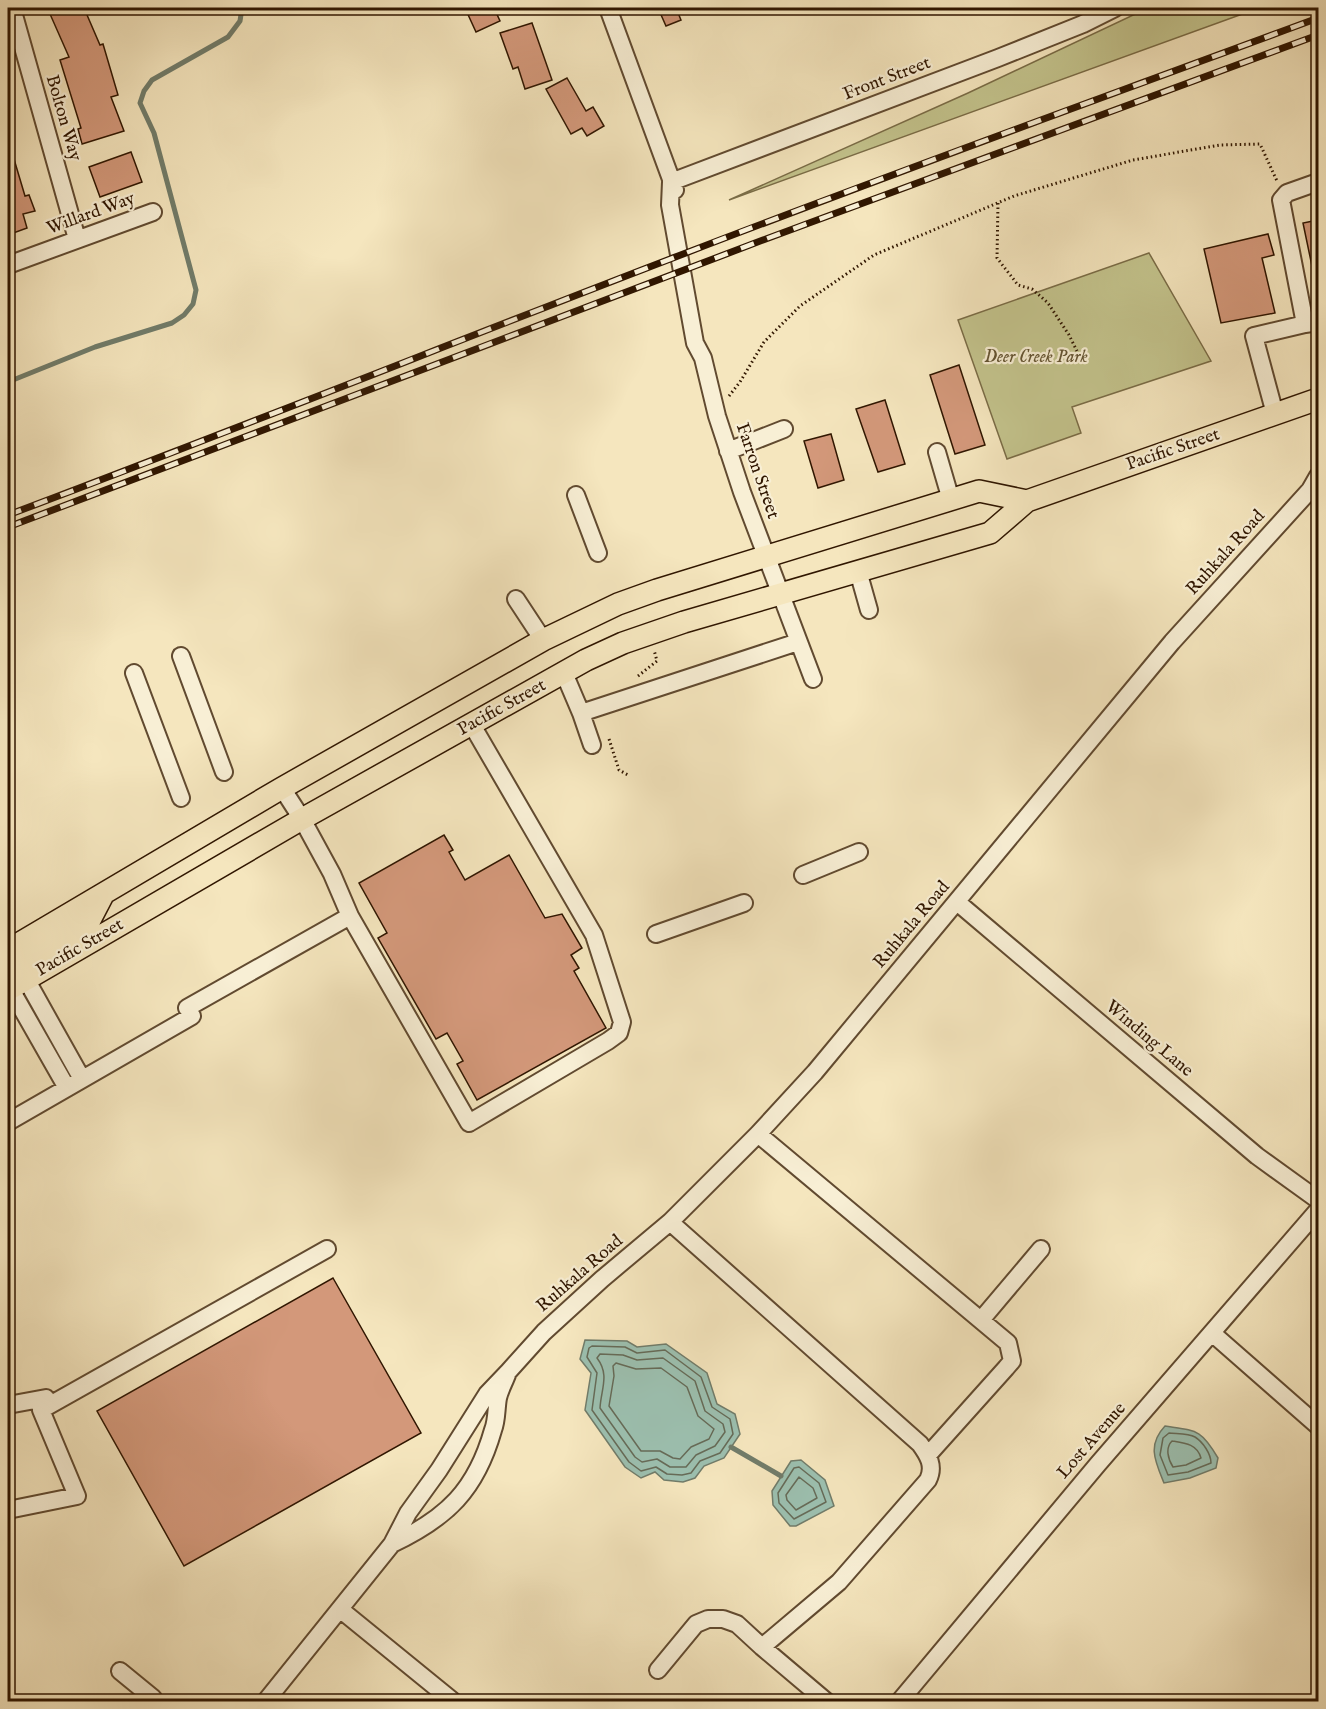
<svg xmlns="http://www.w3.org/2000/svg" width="1326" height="1709" font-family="'IM FELL English',serif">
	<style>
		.green { fill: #c3c38c; stroke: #7a6c46; stroke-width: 1.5 }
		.water { fill: #9cc0b0; stroke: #717c6a; stroke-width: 1.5 }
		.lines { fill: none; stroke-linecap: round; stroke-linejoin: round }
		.shore { stroke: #666b58; stroke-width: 1.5 }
		.stream { stroke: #717c6a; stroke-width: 5 }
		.building { fill: #d3987a; stroke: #301600; stroke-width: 1.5 }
		.minor-casing { stroke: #614a30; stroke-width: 20 }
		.major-casing { stroke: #301600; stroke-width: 24 }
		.path { stroke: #301600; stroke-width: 3; stroke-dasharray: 1.5 3; stroke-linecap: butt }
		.minor { stroke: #f8efd5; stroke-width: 16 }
		.major { stroke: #f5e6be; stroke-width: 21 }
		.rail-casing { stroke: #301600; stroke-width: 7 }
		.rail { stroke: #f8efd5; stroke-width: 4.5; stroke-dasharray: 14; stroke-linecap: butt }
		.labels { text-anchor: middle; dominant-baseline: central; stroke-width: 4.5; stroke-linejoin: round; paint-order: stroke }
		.street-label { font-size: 18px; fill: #301600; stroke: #f8efd5 }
		.park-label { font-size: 18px; font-style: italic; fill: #635331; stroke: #f8efd5 }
	</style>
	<rect width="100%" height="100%" fill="#f5e6be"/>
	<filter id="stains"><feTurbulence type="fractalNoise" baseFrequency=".00333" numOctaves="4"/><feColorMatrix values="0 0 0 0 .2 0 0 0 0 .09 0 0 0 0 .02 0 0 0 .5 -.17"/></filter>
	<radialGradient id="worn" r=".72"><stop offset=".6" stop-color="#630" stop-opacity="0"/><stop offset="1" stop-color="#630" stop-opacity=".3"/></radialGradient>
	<path class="green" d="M1148 8H1259L729 200 968 93Z
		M1149 253 1211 361 1072 407 1081 433 1007 459 958 320Z"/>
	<path class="water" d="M585 1340 627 1341 637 1347 666 1344 707 1373 717 1404 735 1414 740 1434 724 1458 704 1466 695 1478 683 1482 664 1480 655 1472 641 1478 625 1467 585 1410 591 1373 580 1359Z
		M1165 1426C1197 1431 1201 1429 1218 1458L1216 1468 1190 1478 1164 1483C1155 1461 1147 1445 1165 1426Z
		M801 1460 825 1480 834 1506 796 1526H790L773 1505 772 1491 791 1461Z"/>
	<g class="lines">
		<path class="shore" d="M592 1346 625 1347 637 1353 665 1350 701 1377 712 1407 730 1419 733 1434 720 1453 700 1461 691 1473 682 1475 667 1474 656 1467 641 1471 629 1462 592 1410 597 1373 587 1357 589 1348Z
			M600 1354 623 1355 637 1360 663 1358 695 1381 705 1411 723 1424 725 1432 715 1446 696 1455 686 1467H670L657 1459 642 1462 635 1457 600 1408C601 1389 610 1375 597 1358Z
			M616 1363 636 1369 661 1368 687 1387 698 1416 714 1429 709 1439 691 1447 680 1459 673 1458 660 1451H641L609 1406 614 1376 613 1366Z
			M1169 1433C1176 1434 1188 1433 1195 1437 1203 1442 1211 1454 1211 1463L1188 1472 1168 1475 1160 1455 1163 1438Z
			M1172 1441C1185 1443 1197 1444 1201 1458L1186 1465 1173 1467C1168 1459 1165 1448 1172 1441Z
			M799 1467 819 1483 826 1502 794 1519 779 1503 778 1493 794 1468Z
			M799 1477 813 1488 817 1498 796 1510 787 1500 786 1495Z"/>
		<path class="stream" d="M8 382 95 347 172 323 184 315 193 304 196 290 154 133 140 103 144 91 152 80 228 37 240 21 242 8
			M731 1447 781 1476"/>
	</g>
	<path class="building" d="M66 8H84L100 45 103 44 118 95 111 97 124 131 82 144 78 129 81 128 60 60 69 57 50 14Z
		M465 8H494L500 21 476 32Z
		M658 8H676L681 20 666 26Z
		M532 23 552 80 525 89 518 67 513 69 500 33Z
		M567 78 586 111 593 107 604 126 587 136 582 128 571 134 546 89Z
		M8 149H11L25 196 29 195 35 211 23 214 27 228 8 235Z
		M131 152 142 182 100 197 89 167Z
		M1318 220V270L1313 271 1303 223Z
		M1268 234 1274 255 1262 258 1275 313 1221 323 1204 249Z
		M959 365 985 445 955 454 930 375Z
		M885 400 905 464 878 472 856 409Z
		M831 434 844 480 818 488 804 441Z
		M444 835 453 850 449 852 465 880 509 855 545 918 562 914 582 948 571 955 579 968 574 971 606 1028 477 1100 457 1064 463 1061 447 1033 436 1039 378 938 387 933 359 883Z
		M333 1278 421 1433 184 1566 97 1411Z"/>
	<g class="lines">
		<g class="minor-casing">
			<path id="minor" d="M12 8 77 239
				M608 8 675 190
				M671 182 670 205 695 343 703 358 717 416 742 492 813 679
				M671 182 998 58 1083 24 1115 8
				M1318 182 1287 193 1281 200 1305 324 1318 322
				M8 265 153 212
				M1275 414 1254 336 1305 324
				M728 451 784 429
				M937 452 951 500
				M576 495 598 553
				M858 571 869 610
				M516 599 543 640
				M181 656 224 772
				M134 673 181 798
				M564 673 581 713 592 745
				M581 713 798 642
				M282 788 302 819 332 874 350 916 469 1123 608 1041 619 1033 622 1022 594 935 472 725
				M803 875 859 852
				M957 902 1257 1156 1318 1200
				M656 934 744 903
				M26 979 82 1079
				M10 988 67 1088
				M187 1008 350 916
				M8 1122 192 1016
				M758 1134 1008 1343 1012 1361 1006 1368 928 1455
				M670 1222 920 1444C928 1455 935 1466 928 1480L839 1582 762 1647 827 1702
				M981 1320 1041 1249
				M1212 1333 1318 1426
				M508 1372 544 1332 602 1279 670 1222 758 1134 815 1072 1172 642 1310 490 1318 476
				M8 1405 46 1398
				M8 1510 77 1496 41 1410 327 1249
				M341 1610 454 1702
				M658 1670 696 1624 708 1619H723L737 1624 762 1647
				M120 1671 153 1698 151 1702
				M265 1702 392 1544 408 1513 439 1470 487 1394 508 1372C505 1381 500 1389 498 1398 496 1409 497 1420 493 1430 476 1490 447 1518 392 1544
				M899 1702 1098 1464 1318 1210"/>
		</g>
		<g class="major-casing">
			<path id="major" d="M8 950 282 788 543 640 618 604 657 590 979 491 1027 501
				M10 988 23 961 90 920 103 895
				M8 990 302 819 586 660 623 643 684 622 990 533 1027 501 1318 399"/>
		</g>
		<path class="path" d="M998 203 997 258 1018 285 1032 289 1048 303 1069 335 1077 351
			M729 396 740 382 764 342 800 306 874 255 1014 196 1133 160 1220 145 1260 144 1277 181
			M638 676 657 661 654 650
			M609 739 619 770 628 775"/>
		<use href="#minor" class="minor"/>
		<use href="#major" class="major"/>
		<g class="rail-casing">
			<path id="rail" d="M8 515C232 431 454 342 678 256 890 174 1105 97 1318 18
				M8 527 763 240 1318 35"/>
		</g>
		<use href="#rail" class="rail"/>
	</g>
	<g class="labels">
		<g class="street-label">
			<text transform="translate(887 79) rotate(-21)">Front Street</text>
			<text transform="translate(63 118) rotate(74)">Bolton Way</text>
			<text transform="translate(91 214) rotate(-20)">Willard Way</text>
			<text transform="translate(1173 450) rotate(-19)">Pacific Street</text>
			<text transform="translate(757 471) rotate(71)">Farron Street</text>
			<text transform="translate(1226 553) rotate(-48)">Ruhkala Road</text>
			<text transform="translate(502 708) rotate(-29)">Pacific Street</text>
			<text transform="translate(912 925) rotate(-50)">Ruhkala Road</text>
			<text transform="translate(80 948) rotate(-30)">Pacific Street</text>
			<text transform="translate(1149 1039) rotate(40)">Winding Lane</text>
			<text transform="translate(580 1274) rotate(-41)">Ruhkala Road</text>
			<text transform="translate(1092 1441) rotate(-49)">Lost Avenue</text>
		</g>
		<g class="park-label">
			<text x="1036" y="357">Deer Creek Park</text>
		</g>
	</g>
	<rect width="1326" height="1709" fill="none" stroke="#f5e6be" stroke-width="30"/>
	<rect x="9" y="9" width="1308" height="1691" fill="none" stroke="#301600" stroke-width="3"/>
	<rect x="15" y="15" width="1296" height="1679" fill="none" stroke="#301600" stroke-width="1.5"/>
	<rect width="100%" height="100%" filter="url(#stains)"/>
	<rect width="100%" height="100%" fill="url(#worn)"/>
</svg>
